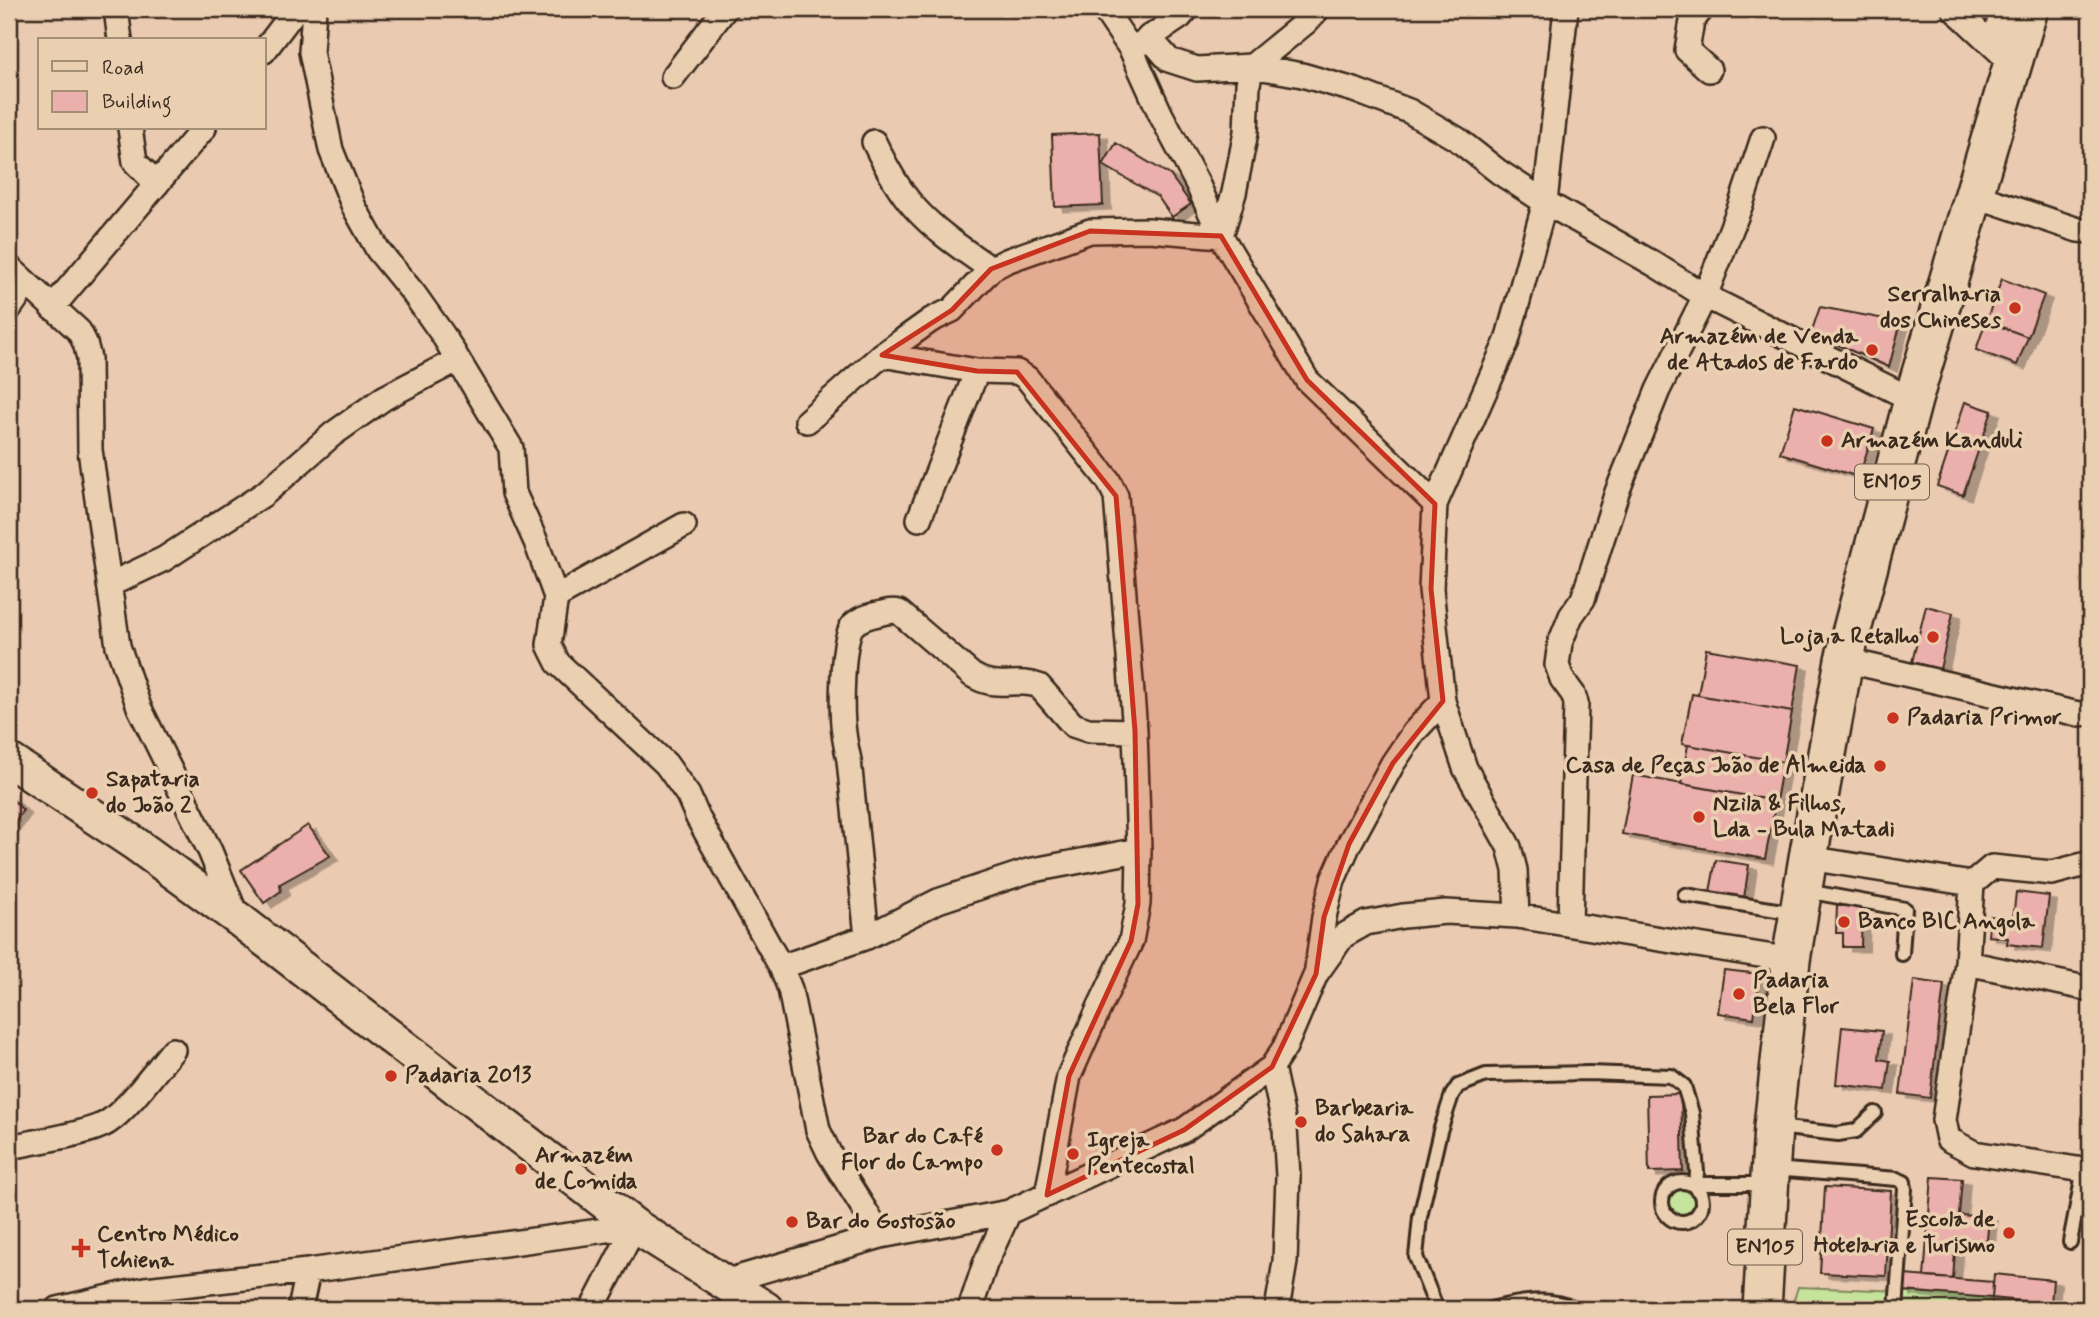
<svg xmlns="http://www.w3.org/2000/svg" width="2099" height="1318" font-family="Mynerve,sans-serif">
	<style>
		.green { fill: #c5e39b; stroke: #80865c; stroke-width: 2 }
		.building { fill: #ebb0ab; stroke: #3b2a1e; stroke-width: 2; filter: url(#shadow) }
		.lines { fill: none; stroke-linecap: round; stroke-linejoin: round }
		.lane-casing { stroke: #3b2a1e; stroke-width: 18 }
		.street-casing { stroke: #3b2a1e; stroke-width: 28 }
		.secondary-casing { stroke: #3b2a1e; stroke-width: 38 }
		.primary-casing { stroke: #3b2a1e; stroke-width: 42 }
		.lane { stroke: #ead0b1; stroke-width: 12 }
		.street { stroke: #ead0b1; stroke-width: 23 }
		.secondary { stroke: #ead0b1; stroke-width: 33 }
		.primary { stroke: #ead0b1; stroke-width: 37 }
		.marked { fill: #c8321e; fill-opacity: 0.2; stroke: #c8321e; stroke-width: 5; stroke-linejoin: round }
		.poi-dot { fill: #c8321e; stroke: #ead0b1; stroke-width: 2.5 }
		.labels { text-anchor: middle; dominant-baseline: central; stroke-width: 7; stroke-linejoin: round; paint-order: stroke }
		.shield { fill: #ead0b1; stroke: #705c4a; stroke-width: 2 }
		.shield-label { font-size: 21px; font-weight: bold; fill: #3b2a1e }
		.poi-label { font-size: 23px; font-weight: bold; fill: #3b2a1e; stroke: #ead0b1; text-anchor: start }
	</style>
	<defs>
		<filter id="shadow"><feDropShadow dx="8" dy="4.5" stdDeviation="0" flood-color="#0004"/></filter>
	</defs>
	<rect width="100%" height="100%" fill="#eacab0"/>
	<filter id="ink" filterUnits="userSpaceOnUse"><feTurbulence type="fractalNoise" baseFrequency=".0143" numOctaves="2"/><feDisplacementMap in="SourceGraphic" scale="14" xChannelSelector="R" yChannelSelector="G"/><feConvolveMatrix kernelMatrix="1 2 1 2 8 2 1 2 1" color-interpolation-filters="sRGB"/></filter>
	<g filter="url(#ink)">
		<path class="green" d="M1670 1202a12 12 0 1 1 24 0a12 12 0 1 1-24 0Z
			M1798 1287 1903 1291 1992 1298 1991 1309H1791Z"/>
		<path class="building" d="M1967 9H1983L1979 21Z
			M1100 133 1103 205 1055 207 1052 135Z
			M1116 143 1170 175 1191 204 1172 217 1158 197 1103 165Z
			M2002 279 2044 295 2028 337 1986 321Z
			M1820 307 1901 322 1889 367 1811 333Z
			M1986 321 2028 337 2017 365 1976 350Z
			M1965 402 1992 411 1963 495 1937 486Z
			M1795 405 1874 429 1859 477 1780 453Z
			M1926 606 1953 613 1940 669 1912 662Z
			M1706 649 1800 665 1792 712 1698 695Z
			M1692 694 1792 712 1783 762 1682 744Z
			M1688 745 1783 762 1776 801 1681 784Z
			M1633 775 1776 801 1765 859 1622 834Z
			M9 796 23 810 9 830Z
			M308 825 330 856 280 884 281 891 264 903 241 870Z
			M1716 860 1749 865 1744 898 1710 892Z
			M2016 892 2049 896 2043 948 2007 944 2008 938 1988 936 1990 916 2013 919Z
			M1837 906H1862L1861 947H1843V933H1836Z
			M1724 970 1760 974 1754 1018 1718 1013Z
			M1914 980 1944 984 1930 1098 1900 1094Z
			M1842 1027 1882 1031 1879 1059 1890 1061 1886 1090 1836 1084Z
			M1681 1094 1683 1171 1649 1172 1647 1095Z
			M1932 1177 1962 1179 1959 1215 1989 1217 1987 1240 1956 1238 1953 1279 1924 1277Z
			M1825 1187 1891 1191 1886 1276 1820 1273Z
			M1994 1274 2053 1280 2051 1304 1992 1298Z
			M1904 1275 1993 1282 1992 1298 1903 1291Z"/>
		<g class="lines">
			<g class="lane-casing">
				<path id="lane" d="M1806 891 1905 909 1902 954
					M1685 895 1795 913
					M1777 1127 1838 1134 1856 1131 1875 1113
					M1774 1169 1897 1179 1904 1182 1905 1189 1896 1309
					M1662 1202a20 20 0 1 1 40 0a20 20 0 1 1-40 0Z
					M2070 1242 2084 1169
					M1437 1309 1416 1257 1420 1217 1440 1131 1452 1095 1458 1086 1486 1075 1589 1073 1671 1076 1684 1086 1692 1113 1697 1172 1696 1189 1703 1184H1767
					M1491 1309C1519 1302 1548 1296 1575 1309"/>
			</g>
			<g class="street-casing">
				<path id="street" d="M116 9 120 40
					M314 9 311 52 331 150 354 207 378 250 414 294 443 335 511 448 514 493 536 542 556 597 549 645 558 663 666 764 688 795 698 818 781 967 790 989 818 1130 829 1153 881 1236
					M1104 9 1131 49 1161 115 1197 183 1221 236 1307 380 1435 504 1431 589 1443 701 1465 768 1509 847 1515 870 1517 916
					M1702 9 1692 21 1687 50 1709 70
					M1954 9 2013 64
					M1149 37 1169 60 1197 69 1252 66 1302 75 1354 90 1409 111 1457 139 1499 172 1545 202 1654 264 1705 296 1913 400
					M1993 44 2003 9
					M1137 46 1180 17 1187 9
					M264 51 296 9
					M673 77 725 9
					M130 128 135 162 157 184
					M874 142C885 165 897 188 914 207 936 232 964 250 991 269
					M1974 195 2078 230 2090 231
					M9 267 79 331 85 343 89 358 90 450 118 646 139 707 210 851 237 917
					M52 308 204 128
					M9 309 26 285
					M882 355 977 371 1017 372 1027 378 1108 480 1116 496 1135 731 1139 850 1138 904 1131 941 1100 1006 1069 1076 1047 1195
					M807 421 882 355 931 320 952 310 991 269 1006 261 1090 231 1149 230 1221 236 1234 193 1246 132 1248 84 1252 66 1306 22 1318 9
					M1435 504 1507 341 1545 202 1566 9
					M919 519 977 371
					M109 585 164 559 264 494 333 434 384 398 457 360
					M556 597 684 525
					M1844 660 2078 714 2090 713
					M1808 858 1972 884 1992 867 2052 873 2090 863
					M1972 884 1967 963 1944 1120 1948 1139 1974 1153 2090 1171
					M1570 923 1576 703 1573 694 1562 679 1557 665 1560 643 1571 616 1583 599 1617 492 1658 390 1705 296 1741 204 1763 138
					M867 937 849 760C847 751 845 742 844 733 841 713 841 639 853 625 860 618 869 616 878 614 886 612 892 610 899 612L972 675C997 691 1016 677 1039 686L1073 725 1088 730 1135 731
					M1967 963 2090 989
					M781 967 867 937 938 901 1028 871 1139 850
					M1317 968 1324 917 1333 880 1349 844 1393 763 1414 732 1443 701
					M1272 1067 1285 1128 1288 1176 1285 1262 1277 1309
					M9 1147C33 1142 90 1134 108 1122 128 1109 156 1070 173 1050
					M724 1282 881 1236 1009 1212 1184 1130 1272 1067 1285 1047 1316 974 1343 936 1366 923 1403 916 1446 912 1517 916 1791 960
					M58 1309 145 1289 308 1271 635 1226
					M300 1309 308 1271
					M592 1309 635 1226
					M970 1309 985 1264 1009 1212"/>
			</g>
			<g class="secondary-casing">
				<path id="secondary" d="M9 760 134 843 237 918 635 1226 766 1309"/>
			</g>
			<g class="primary-casing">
				<path id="primary" d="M1762 1309 1773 1127 1791 960 1808 858 1844 660 1913 400 2029 9"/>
			</g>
			<use href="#lane" class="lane"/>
			<use href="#street" class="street"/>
			<use href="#secondary" class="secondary"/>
			<use href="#primary" class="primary"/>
		</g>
	</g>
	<path class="marked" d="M1090 231 1221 236 1307 380 1435 504 1431 589 1443 701 1393 763 1349 844 1324 917 1316 974 1272 1067 1184 1130 1047 1195 1069 1076 1131 941 1138 904 1135 731 1116 496 1017 372 977 371 882 355 952 310 991 269Z"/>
	<g class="poi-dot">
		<circle cx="2015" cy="308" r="7"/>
		<circle cx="1872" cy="350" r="7"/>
		<circle cx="1827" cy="441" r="7"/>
		<circle cx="1933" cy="637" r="7"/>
		<circle cx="1893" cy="718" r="7"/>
		<circle cx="1880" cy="766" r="7"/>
		<circle cx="92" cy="793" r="7"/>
		<circle cx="1699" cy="817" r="7"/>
		<circle cx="1844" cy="922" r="7"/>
		<circle cx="1739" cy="994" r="7"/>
		<circle cx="391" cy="1076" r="7"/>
		<circle cx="1301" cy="1122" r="7"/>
		<circle cx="997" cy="1150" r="7"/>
		<circle cx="1073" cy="1154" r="7"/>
		<circle cx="521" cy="1169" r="7"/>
		<circle cx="792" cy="1222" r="7"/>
		<circle cx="2009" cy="1233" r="7"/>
		<path d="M77.5 1237.5h7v7h7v7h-7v7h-7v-7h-7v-7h7z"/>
	</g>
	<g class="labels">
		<g class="shield">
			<rect x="1855" y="464.5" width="74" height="35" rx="5"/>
			<rect x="1728" y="1229.5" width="74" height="35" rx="5"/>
		</g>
		<g class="shield-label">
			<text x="1892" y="482">EN105</text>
			<text x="1765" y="1247">EN105</text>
		</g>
		<g class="poi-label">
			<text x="2001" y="295" text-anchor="end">Serralharia<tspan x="2001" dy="26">dos Chineses</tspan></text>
			<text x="1858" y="337" text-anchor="end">Armazém de Venda<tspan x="1858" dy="26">de Atados de Fardo</tspan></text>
			<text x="1841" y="441">Armazém Kanduli</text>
			<text x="1919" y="637" text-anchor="end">Loja a Retalho</text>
			<text x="1907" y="718">Padaria Primor</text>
			<text x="1866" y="766" text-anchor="end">Casa de Peças João de Almeida</text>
			<text x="106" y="780">Sapataria<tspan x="106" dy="26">do João 2</tspan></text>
			<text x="1713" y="804">Nzila &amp; Filhos,<tspan x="1713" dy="26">Lda - Bula Matadi</tspan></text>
			<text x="1858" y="922">Banco BIC Angola</text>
			<text x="1753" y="981">Padaria<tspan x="1753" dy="26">Bela Flor</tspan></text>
			<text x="405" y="1076">Padaria 2013</text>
			<text x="1315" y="1109">Barbearia<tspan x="1315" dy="26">do Sahara</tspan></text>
			<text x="983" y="1137" text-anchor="end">Bar do Café<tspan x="983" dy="26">Flor do Campo</tspan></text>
			<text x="1087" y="1141">Igreja<tspan x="1087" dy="26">Pentecostal</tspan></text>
			<text x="535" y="1156">Armazém<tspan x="535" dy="26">de Comida</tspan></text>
			<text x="1995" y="1220" text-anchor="end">Escola de<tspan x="1995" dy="26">Hotelaria e Turismo</tspan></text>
			<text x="806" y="1222">Bar do Gostosão</text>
			<text x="97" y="1235">Centro Médico<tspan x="97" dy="26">Tchiena</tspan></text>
		</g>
	</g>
	<rect width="2099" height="1318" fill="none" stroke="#ead0b1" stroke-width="35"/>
	<rect x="18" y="18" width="2064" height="1283" fill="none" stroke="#3b2a1e" stroke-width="2.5" filter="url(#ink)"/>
	<rect x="38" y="38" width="228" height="91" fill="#ead0b1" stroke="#a48e76" stroke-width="2"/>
	<rect x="52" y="61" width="35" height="10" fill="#ead0b1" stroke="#a48e76" stroke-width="2"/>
	<text x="102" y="74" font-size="21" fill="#3b2a1e">Road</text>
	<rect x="52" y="91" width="35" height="21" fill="#ebb0ab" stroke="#a48e76" stroke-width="2"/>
	<text x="102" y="108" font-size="21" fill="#3b2a1e">Building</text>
</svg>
